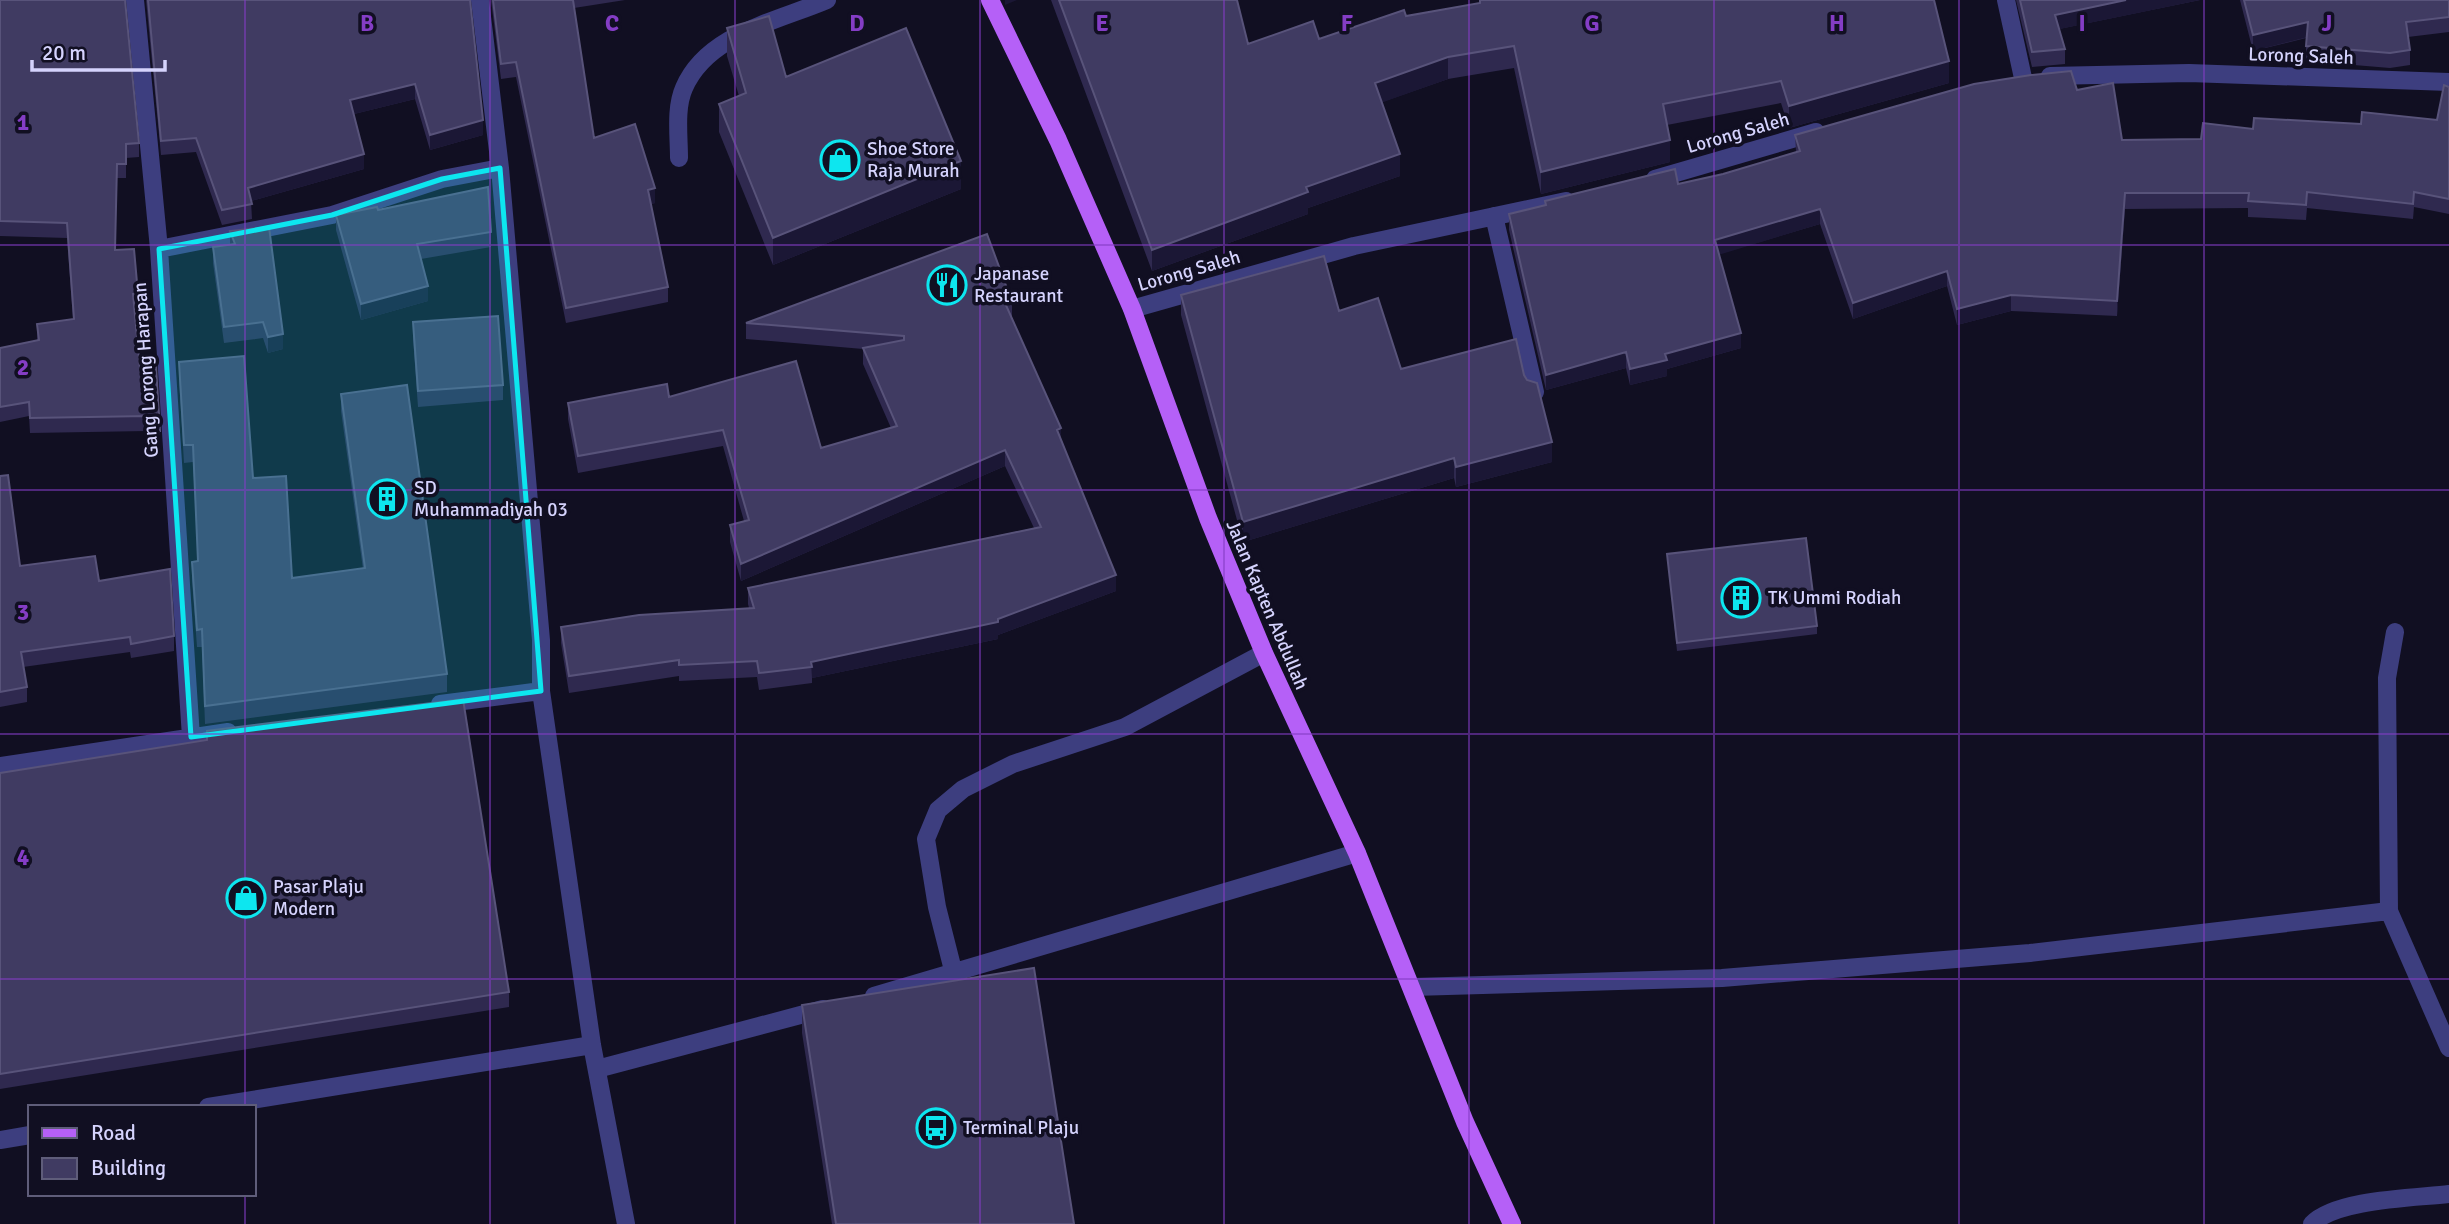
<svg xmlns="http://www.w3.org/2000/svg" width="2449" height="1224" font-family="Signika,sans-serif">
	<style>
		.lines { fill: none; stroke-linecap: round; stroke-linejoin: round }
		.minor { stroke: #3d3e7f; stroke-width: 18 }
		.major { stroke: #b560f7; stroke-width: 18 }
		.wall { fill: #2f294f }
		.shaded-wall { fill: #1b1735 }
		.building { fill: #403b62; stroke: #58537a; stroke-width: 2 }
		.marked { fill: #0de6ef; fill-opacity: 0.2; stroke: #0de6ef; stroke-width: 5; stroke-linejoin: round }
		.grid { fill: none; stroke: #843dc5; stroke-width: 2; stroke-opacity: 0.55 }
		.labels { text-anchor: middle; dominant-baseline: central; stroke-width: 7; stroke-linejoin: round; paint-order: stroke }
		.street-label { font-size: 19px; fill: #d5d3fd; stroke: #110f22 }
		.poi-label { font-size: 19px; fill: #d5d3fd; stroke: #110f22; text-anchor: start }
		.grid-label { font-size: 23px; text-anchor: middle; font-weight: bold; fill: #843dc5; stroke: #110f22; stroke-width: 7; stroke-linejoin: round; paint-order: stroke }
	</style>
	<rect width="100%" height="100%" fill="#110f22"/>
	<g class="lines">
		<path class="minor" d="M135 0 159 249 191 737
			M2006 0 2023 78
			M2050 76 2189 73 2449 82
			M679 158C679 136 675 108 684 88 707 34 778 21 827 0
			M500 168 541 640V691L592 1045 626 1224
			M1655 179 1816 132
			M1494 216 1535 392
			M159 249 332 215 442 179 500 168 480 0
			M1132 309 1354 246 1566 201
			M2395 632 2387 678 2389 911 2449 1048
			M440 704 541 691
			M0 766 228 732
			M954 974 937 907 926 839 938 810 963 789 1013 764 1125 727 1264 653
			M1413 987 1722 978 2030 953 2389 911
			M874 996 1357 853
			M597 1069 823 1009
			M208 1107 592 1045
			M0 1140 30 1135
			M2312 1224C2336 1199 2415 1198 2449 1194"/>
		<path class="major" d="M990 0 1058 140 1132 309 1208 518 1264 653 1357 853 1465 1122 1512 1224"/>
	</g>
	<path class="wall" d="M0 0 139 143V157L126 158V178H117L115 250 138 294V308H135L140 368 160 431V446H149L147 431 30 433 29 416 0 422V348L37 340V324L73 319 67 238 0 236Z
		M146 0H470L483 135 430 150 415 99 354 114 364 169 251 201 252 219 222 225 196 152 161 155Z
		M491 0H625L574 8 594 138 655 203 651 204 668 287V302L566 323 516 77 501 79Z
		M1051 0H1237L1248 44 1319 39 1406 16 1479 3V0H1934L1949 83 1789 128 1781 103 1667 125 1670 162 1541 194 1514 68 1448 79 1382 102 1400 176 1308 208V214L1152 271Z
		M2016 0H2200L2059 29 2065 49V64L2032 67Z
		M2240 0H2449V32L2408 37 2410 50V65L2390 68 2306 61V38L2253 51Z
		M727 28 786 77 961 189 773 265 719 132V104L739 96 727 56Z
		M2449 87V214L2414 207 2413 219 2307 208 2306 220 2248 217V208L2125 209 2117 316 2011 311 1957 325 1947 286 1853 319 1820 224 1719 254 1741 348 1667 369V376L1630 385 1626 368 1546 390 1509 230V214L1545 205V201L1678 184 1723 174 1796 152 1795 135 2077 90 2122 140 2201 139 2253 129 2437 120Z
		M378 210 491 232V247L421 259 428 301 361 320 336 230V215Z
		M230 231 283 349 268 353 263 338 224 343 213 263V247L230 245Z
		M1181 295 1339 311 1401 369 1524 375 1552 462 1456 487 1454 478 1243 542 1181 315Z
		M1012 302V318L1061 440 1116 591 998 635V639L812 678V683L759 690 757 677 679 681V676L569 693 561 643V627L749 608 748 604V588L1034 528 1005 466 741 581 730 542V525L744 521 723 446 578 473 568 419V403L669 397 821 448 891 428 863 364V349L746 339V323Z
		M413 322 503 385V400L418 407 413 338Z
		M179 362 253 478 292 578 363 569 341 411V394L447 674V692L205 724 202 647H197L192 580V562L198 561 193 462 184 463 179 379Z
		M0 476 20 566 99 581 174 636V651L131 658 130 652 23 667 27 687V702L0 707Z
		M1667 554 1817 626V634L1677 651Z
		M0 773 509 992V1007L0 1089Z
		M802 1005 1074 1224H832L802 1033Z"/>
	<path class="shaded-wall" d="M1005 0H1017L1005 5Z
		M2126 0H2200L2055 30V15Z
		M2308 22V37L2253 51V35Z
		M1448 57V79L1375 105V83Z
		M1949 61V83L1789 128V106Z
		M415 84V99L350 115V100Z
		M483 120V135L430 150V135Z
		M1670 140V162L1541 194V172Z
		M364 154V169L248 202V188Z
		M1400 154V176L1308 208V214L1152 271V250L1306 187Z
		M961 161V189L773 265V238Z
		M655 188V203L648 205V190Z
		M2125 193V209L2117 316V301Z
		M1820 209V224L1715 256V240Z
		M1947 271V286L1853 319V303Z
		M428 286V301L361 320V304Z
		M2011 295V311L1957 325V309Z
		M1741 333V348L1667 369V376L1630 385V369L1665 354Z
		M283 334V349L268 353V337Z
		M1626 352V368L1546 390V375Z
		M1061 428V445L1057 430Z
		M1552 442V462L1456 487V467Z
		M1005 450V466L741 581V564Z
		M1454 458V478L1243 542V522Z
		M1116 575V591L998 635V639L812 678 811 662 998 619Z"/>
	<path class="building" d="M0 0H125L139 143 126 144V164H117L115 250 134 249 138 294H133L140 368 156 366 160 431H149L147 416 30 418 29 402 0 407V348L39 340 37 324 74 319 67 223 0 221Z
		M148 0H470L483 120 430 135 415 84 350 100 364 154 248 188 252 204 222 210 196 138 161 141Z
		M493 0H573L594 138 635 124 655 188 648 190 668 287 566 308 516 62 501 64Z
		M1059 0H1237L1248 44 1313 21 1319 39 1404 10 1406 16 1480 3V0H1934L1949 61 1789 106 1781 81 1663 104 1670 140 1541 172 1514 46 1448 57 1375 83 1400 154 1306 187 1308 192 1152 250Z
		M2020 0H2126L2055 15 2065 49 2032 52Z
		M2244 0H2449V17L2406 22 2410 50 2390 53 2306 46 2308 22 2253 35Z
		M769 16 786 77 906 28 961 161 773 238 719 104 746 93 727 28Z
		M2071 71 2077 90 2113 83 2122 140 2201 139 2203 123 2253 129 2254 118 2361 124 2362 112 2437 120 2444 85 2449 87V199L2414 192 2413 204 2307 192 2306 205 2248 201 2249 193H2125L2117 301 2011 295 1957 309 1947 271 1853 303 1820 209 1715 240 1741 333 1665 354 1667 360 1630 369 1626 352 1546 375 1509 214 1546 205 1545 201 1675 169 1678 184 1723 174 1800 151 1795 135 1974 84 2031 75Z
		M488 187 491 232 417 244 428 286 361 304 336 215 377 207 378 210Z
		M269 227 283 334 268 337 263 322 224 327 213 247 235 244 230 231Z
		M987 234 1012 302 1005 303 1061 428 1057 430 1116 575 998 619V622L811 662 812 667 759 673 757 661 679 665V660L569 676 561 627 639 615 754 608 748 588 1041 527 1005 450 741 564 730 525 749 520 723 430 578 456 568 403 667 384 669 397 796 361 821 448 897 426 863 348 904 340V336L746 323Z
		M1324 256 1339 311 1378 298 1401 369 1516 339 1524 375 1527 380 1537 383 1552 442 1456 467 1454 458 1243 522 1181 295Z
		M498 316 503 385 418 391 413 322Z
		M244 356 253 478 286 476 292 578 365 568 341 394 407 385 447 674 205 706 202 629 197 630 192 562 198 561 193 445H184L179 362Z
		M8 475 20 566 95 556 99 581 170 569 174 636 131 644 130 637 21 652 27 687 0 692V476Z
		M1806 538 1817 626 1677 643 1667 554Z
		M463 699 509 992 0 1074V773L207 740V731Z
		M1034 968 1074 1224H836L802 1005Z"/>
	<path class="marked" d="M500 168 541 691 191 737 159 249 332 215 442 179Z"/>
	<path class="grid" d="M245 0V1107M490 0V1224M735 0V1224M980 0V1224M1224 0V1224M1469 0V1224M1714 0V1224M1959 0V1224M2204 0V1224M0 245H2449M0 490H2449M0 734H2449M0 979H2449M245 1194V1224"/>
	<defs>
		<g id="shop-ring" transform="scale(2.0125)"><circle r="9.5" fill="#110f22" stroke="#0de6ef" stroke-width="1.5"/><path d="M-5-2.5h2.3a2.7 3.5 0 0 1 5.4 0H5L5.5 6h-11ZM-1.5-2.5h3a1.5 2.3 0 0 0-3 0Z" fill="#0de6ef"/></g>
		<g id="restaurant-ring" transform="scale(2.0125)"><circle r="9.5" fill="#110f22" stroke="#0de6ef" stroke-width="1.5"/><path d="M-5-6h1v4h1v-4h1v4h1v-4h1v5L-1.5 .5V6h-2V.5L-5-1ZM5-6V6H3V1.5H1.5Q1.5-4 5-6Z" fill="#0de6ef"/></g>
		<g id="building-ring" transform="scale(2.0125)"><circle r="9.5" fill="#110f22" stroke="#0de6ef" stroke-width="1.5"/><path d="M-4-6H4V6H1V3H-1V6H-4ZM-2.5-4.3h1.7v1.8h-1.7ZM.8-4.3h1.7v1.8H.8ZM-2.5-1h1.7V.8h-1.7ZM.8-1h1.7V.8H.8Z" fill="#0de6ef"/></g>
		<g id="bus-ring" transform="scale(2.0125)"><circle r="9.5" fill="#110f22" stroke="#0de6ef" stroke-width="1.5"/><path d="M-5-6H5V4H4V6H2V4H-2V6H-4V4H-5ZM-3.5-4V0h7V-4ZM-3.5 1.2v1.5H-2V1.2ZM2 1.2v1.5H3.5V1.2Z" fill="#0de6ef"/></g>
	</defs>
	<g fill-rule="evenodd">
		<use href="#shop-ring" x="840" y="160"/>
		<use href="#restaurant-ring" x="947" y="285"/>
		<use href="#building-ring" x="387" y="499"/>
		<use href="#building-ring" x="1741" y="598"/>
		<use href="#shop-ring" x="246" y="898"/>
		<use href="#bus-ring" x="936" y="1128"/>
	</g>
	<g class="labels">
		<g class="street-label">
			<text transform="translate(2301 56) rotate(2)">Lorong Saleh</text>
			<text transform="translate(1738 133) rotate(-16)">Lorong Saleh</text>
			<text transform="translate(1189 271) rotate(-16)">Lorong Saleh</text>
			<text transform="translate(146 370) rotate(-94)">Gang Lorong Harapan</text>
			<text transform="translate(1267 605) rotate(67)">Jalan Kapten Abdullah</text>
		</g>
		<g class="poi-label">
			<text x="867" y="149">Shoe Store<tspan x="867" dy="22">Raja Murah</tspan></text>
			<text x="974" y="274">Japanase<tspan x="974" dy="22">Restaurant</tspan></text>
			<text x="414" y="488">SD<tspan x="414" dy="22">Muhammadiyah 03</tspan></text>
			<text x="1768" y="598">TK Ummi Rodiah</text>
			<text x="273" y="887">Pasar Plaju<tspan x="273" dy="22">Modern</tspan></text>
			<text x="963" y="1128">Terminal Plaju</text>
		</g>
	</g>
	<g class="grid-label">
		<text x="367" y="31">B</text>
		<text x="612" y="31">C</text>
		<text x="857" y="31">D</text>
		<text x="1102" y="31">E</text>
		<text x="1347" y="31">F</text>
		<text x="1592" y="31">G</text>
		<text x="1837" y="31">H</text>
		<text x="2082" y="31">I</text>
		<text x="2327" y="31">J</text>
		<text x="23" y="130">1</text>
		<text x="23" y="375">2</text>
		<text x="23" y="620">3</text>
		<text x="23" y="865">4</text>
	</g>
	<rect x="28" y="1105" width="228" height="91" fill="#110f22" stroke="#5f5d7a" stroke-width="2"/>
	<rect x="42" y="1128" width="35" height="10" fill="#b560f7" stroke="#5f5d7a" stroke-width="2"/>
	<text x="91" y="1140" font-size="21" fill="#d5d3fd">Road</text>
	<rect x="42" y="1158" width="35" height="21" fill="#403b62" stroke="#5f5d7a" stroke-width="2"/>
	<text x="91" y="1175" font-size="21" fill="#d5d3fd">Building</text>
	<path d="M32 60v10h133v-10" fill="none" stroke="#d5d3fd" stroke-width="3.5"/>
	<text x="42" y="60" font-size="21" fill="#d5d3fd" stroke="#110f22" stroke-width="5" paint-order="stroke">20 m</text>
</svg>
